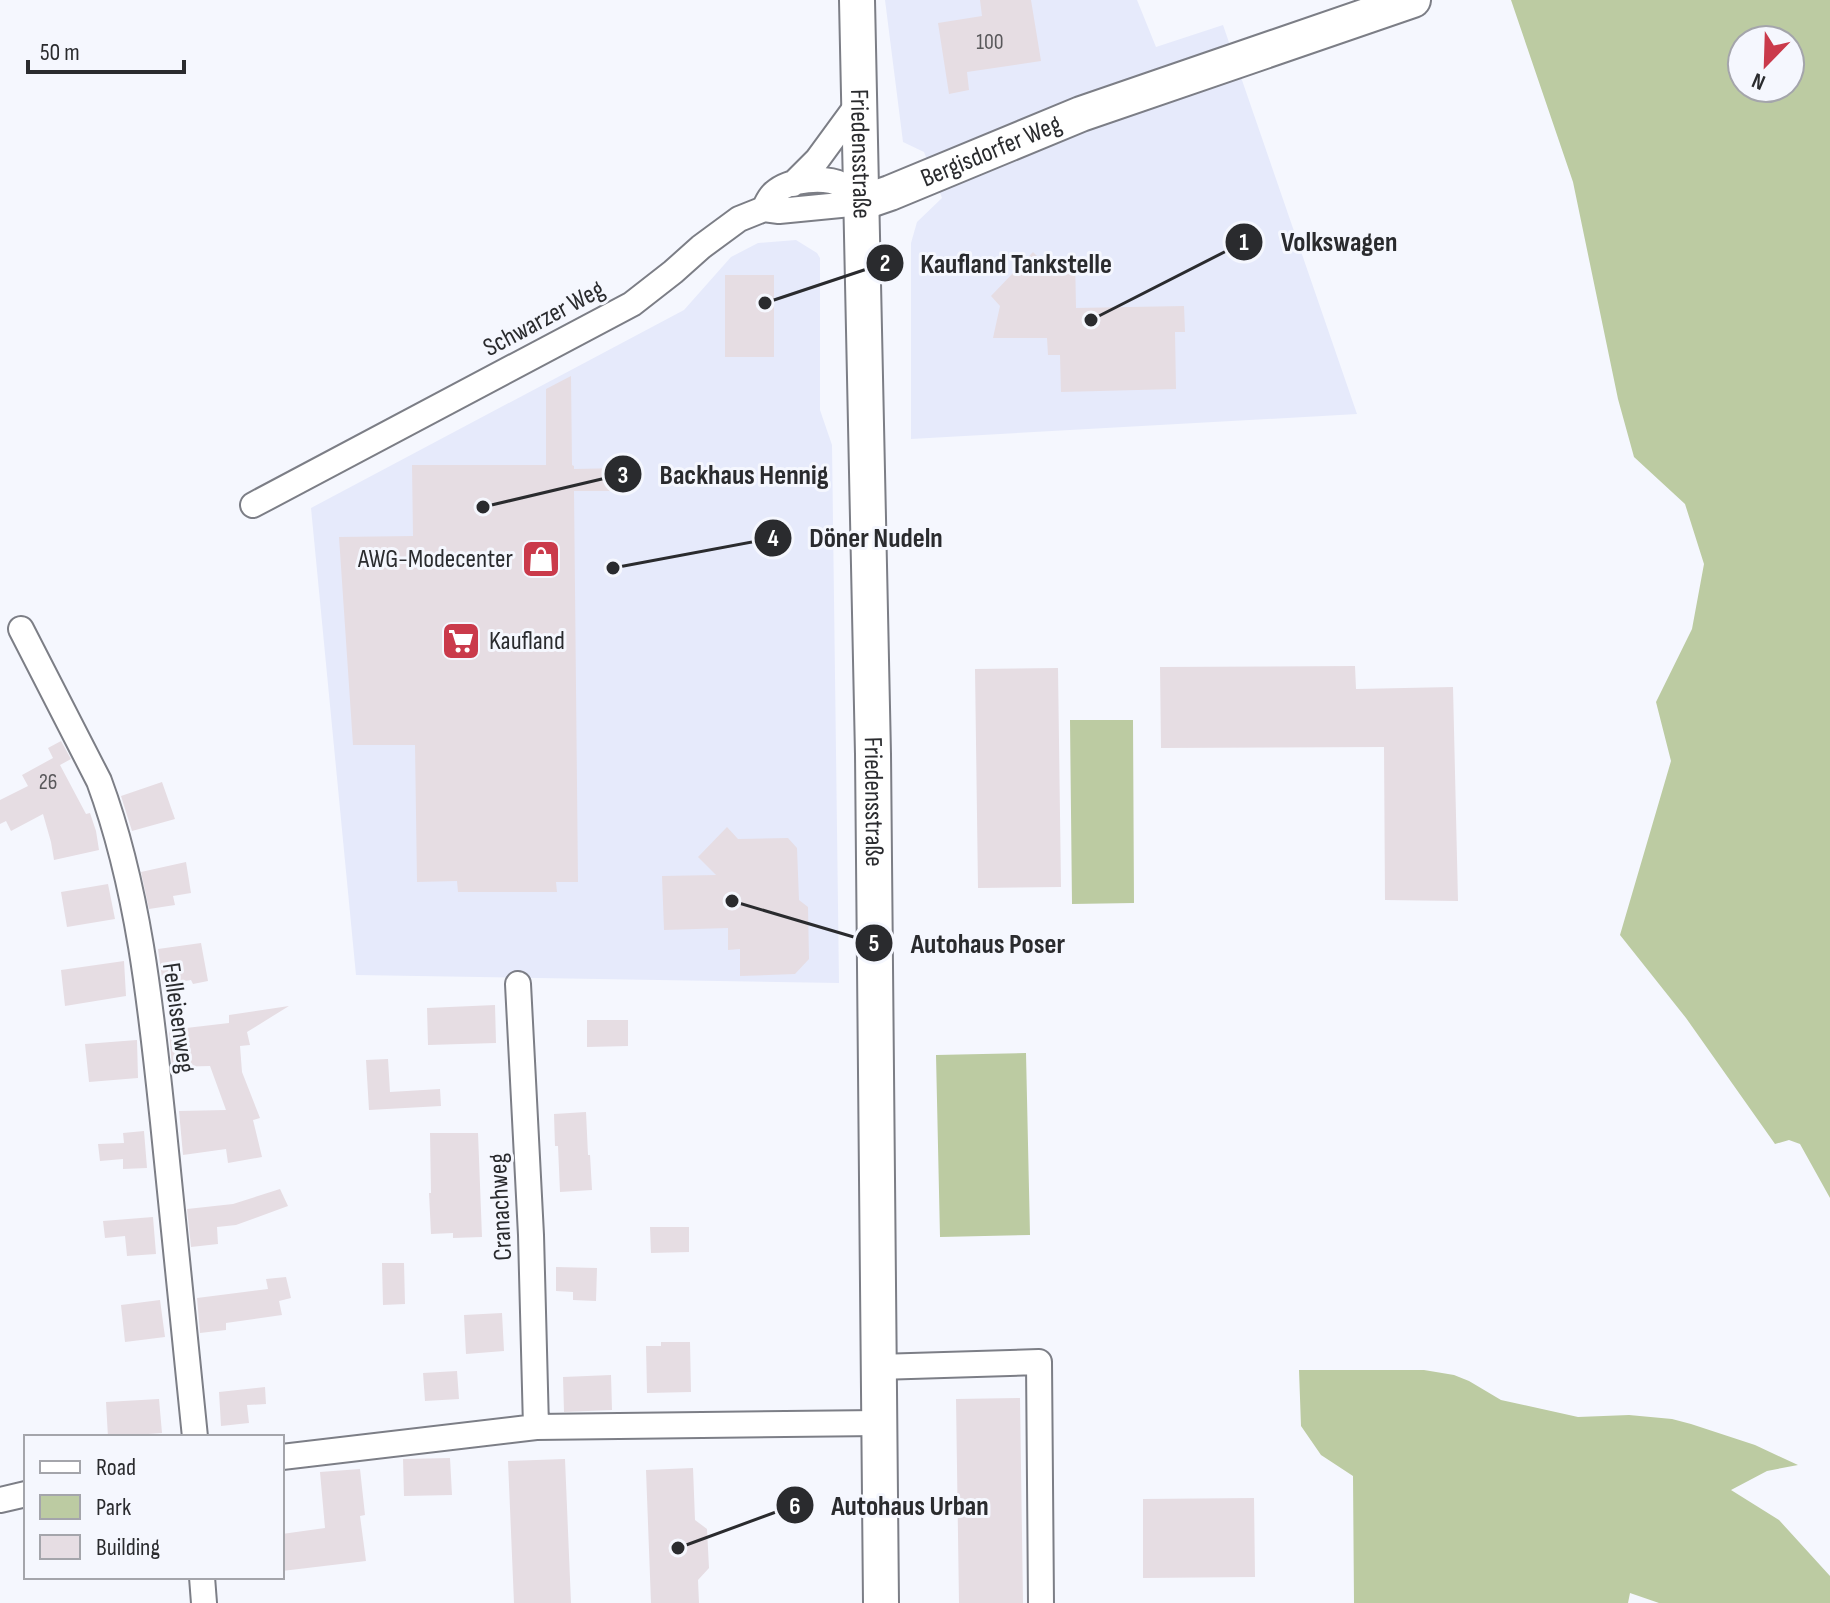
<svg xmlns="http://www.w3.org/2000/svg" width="1830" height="1603" font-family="'Sofia Sans Condensed',sans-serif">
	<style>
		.built { fill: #e6eafb }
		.green { fill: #bccba2; fill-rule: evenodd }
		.building { fill: #e6dde3 }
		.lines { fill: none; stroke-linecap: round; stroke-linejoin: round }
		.street-casing { stroke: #7c7e86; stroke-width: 28 }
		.secondary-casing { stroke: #7c7e86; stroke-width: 38 }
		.street { stroke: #fff; stroke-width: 24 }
		.secondary { stroke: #fff; stroke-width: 34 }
		.labels { text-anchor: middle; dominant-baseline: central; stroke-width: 6; stroke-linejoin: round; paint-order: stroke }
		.number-label { font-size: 22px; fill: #59585b }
		.street-label { font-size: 26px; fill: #2a2b2e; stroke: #f5f7fe }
		.poi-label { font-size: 26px; fill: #2a2b2e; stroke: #f5f7fe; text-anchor: end }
		.leader { fill: none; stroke: #2a2b2e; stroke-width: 3 }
		.callout-dot { fill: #2a2b2e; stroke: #f5f7fe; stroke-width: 3 }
		.mark-label { font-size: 24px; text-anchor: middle; font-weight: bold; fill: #fff }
		.callout-label { font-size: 28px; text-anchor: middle; font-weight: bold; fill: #2a2b2e; stroke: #f5f7fe; stroke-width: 6; stroke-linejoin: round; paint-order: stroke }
	</style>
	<rect width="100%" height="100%" fill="#f5f7fe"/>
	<path class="built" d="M885 0H1137L1156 47 1223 25 1357 414 911 439V243L917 222 942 198 924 152 903 142Z
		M796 240 817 253 820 258V410L832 445 839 983 356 975 311 508 684 310 731 257 758 243Z"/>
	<path class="green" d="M1511 0H1830V1198L1800 1144 1789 1140 1775 1144 1686 1018 1620 935 1671 761 1656 702 1692 629 1704 564 1685 504 1634 457 1618 399 1573 182ZM1742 40H1790V88H1742Z
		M1070 720H1133L1134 903 1072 904Z
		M1026 1053 1030 1235 940 1237 936 1055Z
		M1299 1370H1424L1454 1375 1469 1381 1501 1400 1578 1417 1629 1415 1672 1419 1691 1424 1755 1445 1798 1465 1767 1471 1731 1490 1779 1520 1830 1576V1603H1659L1630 1593 1628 1603H1354L1353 1476 1321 1455 1301 1426Z"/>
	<path class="building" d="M980 0H1031L1041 61 967 72 969 90 949 94 938 23 982 16Z
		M1033 252 1043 262 1075 255 1076 308 1184 306 1185 332H1175L1176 389 1061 392 1060 355H1048L1047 338H993L1000 306 991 296Z
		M725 275H774V357H725Z
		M571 376 572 465 574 466V469L622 468V491H574L578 882H556L557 892H458L457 881 417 882 415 745H353L339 537 413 536 412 465H546V389Z
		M1355 666 1356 689 1453 687 1458 901 1385 900 1384 747 1161 748 1160 667Z
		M1058 668 1061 887 978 888 975 669Z
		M61 741 71 759 60 765 86 814 90 813 96 831 99 850 54 860 51 842 43 814 11 831 6 821 0 824V800L28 786 22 775 53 758 48 748Z
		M162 782 175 819 132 831 121 796Z
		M727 827 738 839 788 838 797 848 799 900 808 907 809 959 795 974 740 976V949L728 950V928L664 930 662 876 716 875 698 857Z
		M186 862 191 893 173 896 175 905 149 909 141 872Z
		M108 884 115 919 67 927 61 892Z
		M201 943 208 981 193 984 191 980 163 985 158 949Z
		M124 961 126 996 65 1006 61 970Z
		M495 1005 496 1043 428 1045 427 1008Z
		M289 1006 247 1032 250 1045 240 1046 242 1072 260 1118 253 1120 262 1157 228 1163 226 1149 183 1155 179 1111 226 1110 210 1066 172 1067 169 1030 229 1023V1015Z
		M587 1020H628V1046L587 1047Z
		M137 1040 138 1078 89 1082 85 1044Z
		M388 1059 390 1092 440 1089 441 1106 369 1110 366 1060Z
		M586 1112 588 1155H590L592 1190 560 1192 558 1146H555L554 1114Z
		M144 1131 147 1168 123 1169V1159L100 1161 98 1144 124 1143 123 1133Z
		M430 1133H478L482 1237 453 1238V1233L431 1234 429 1193H431Z
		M280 1189 288 1206 236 1225 217 1227 218 1244 191 1247 187 1209 233 1204Z
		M153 1217 156 1254 127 1256 125 1236 105 1238 103 1221Z
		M650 1227H689V1252L651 1253Z
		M382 1263H404L405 1304 383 1305Z
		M556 1267 597 1268 596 1301 573 1300V1292L556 1291Z
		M286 1277 291 1298 279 1301 282 1315 226 1323V1330L200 1333 197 1298 268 1289 266 1279Z
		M160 1300 165 1337 125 1342 121 1305Z
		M502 1313 504 1351 466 1354 464 1315Z
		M661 1342H690L691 1392 647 1393 646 1346H661Z
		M457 1371 459 1399 425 1401 423 1373Z
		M611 1375 612 1410 564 1412 563 1377Z
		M265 1387 266 1404 247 1405 249 1423 221 1426 219 1392Z
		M1020 1398 1023 1603H959L956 1399Z
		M159 1399 162 1433 108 1437 106 1402Z
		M450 1458 452 1495 404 1496 403 1459Z
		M565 1459 571 1603H514L508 1461Z
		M693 1468 695 1520 707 1529 709 1568 698 1580 699 1603H651L646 1470Z
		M360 1469 365 1515 360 1516 366 1561 282 1571V1534L325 1528 320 1472Z
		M1254 1498 1255 1577 1143 1578V1499Z"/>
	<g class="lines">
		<g class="street-casing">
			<path id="street" d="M793 184 817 160 858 104
				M253 505 632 304 673 272 701 247 739 219 764 209 779 211 861 203C856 195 852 189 843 185 824 176 790 179 774 193 769 197 767 203 764 209
				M21 629 99 781C139 889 151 1008 163 1122 173 1227 184 1332 195 1437
				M518 984 531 1235 536 1427
				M878 1367 1039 1362 1041 1603
				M282 1457 536 1427 879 1423
				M0 1500 26 1494
				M202 1577 204 1603"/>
		</g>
		<g class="secondary-casing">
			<g id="secondary">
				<path id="s1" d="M857 0 873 754 881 1603"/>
				<path id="s2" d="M861 203 890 193 1081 114 1413 0"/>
			</g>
		</g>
		<use href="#street" class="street"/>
		<use href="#secondary" class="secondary"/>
	</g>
	<defs>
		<g id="shop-square" transform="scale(2)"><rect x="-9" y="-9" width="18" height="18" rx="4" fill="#ca3a4b" stroke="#f5f7fe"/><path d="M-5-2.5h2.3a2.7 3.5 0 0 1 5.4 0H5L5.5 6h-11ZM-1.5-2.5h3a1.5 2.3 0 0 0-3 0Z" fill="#fff"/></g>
		<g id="supermarket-square" transform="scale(2)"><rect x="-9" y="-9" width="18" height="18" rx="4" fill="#ca3a4b" stroke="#f5f7fe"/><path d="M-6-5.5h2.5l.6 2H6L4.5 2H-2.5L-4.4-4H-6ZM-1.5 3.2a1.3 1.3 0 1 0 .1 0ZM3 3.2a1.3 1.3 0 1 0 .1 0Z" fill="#fff"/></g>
	</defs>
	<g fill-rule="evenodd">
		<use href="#shop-square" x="541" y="559"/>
		<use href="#supermarket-square" x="461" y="641"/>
	</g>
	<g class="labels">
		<g class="number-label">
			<text x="990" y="42">100</text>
			<text x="48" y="782">26</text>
		</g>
		<g class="street-label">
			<text stroke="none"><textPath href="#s2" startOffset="140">Bergisdorfer Weg</textPath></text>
			<text stroke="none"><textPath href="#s1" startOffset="154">Friedensstraße</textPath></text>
			<text transform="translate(544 319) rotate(-28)">Schwarzer Weg</text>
			<text stroke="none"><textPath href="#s1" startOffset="802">Friedensstraße</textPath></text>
			<text transform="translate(178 1018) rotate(82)">Felleisenweg</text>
			<text transform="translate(501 1207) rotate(-93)">Cranachweg</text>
		</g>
		<g class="poi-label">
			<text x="513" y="559">AWG-Modecenter</text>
			<text x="489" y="641" text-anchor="start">Kaufland</text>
		</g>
	</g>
	<path class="leader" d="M1091 320L1244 242M765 303L885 263M483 507L623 474M613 568L773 538M732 901L874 943M678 1548L795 1505"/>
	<g class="callout-dot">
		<circle cx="1091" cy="320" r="8"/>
		<circle cx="765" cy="303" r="8"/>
		<circle cx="483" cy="507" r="8"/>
		<circle cx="613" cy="568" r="8"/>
		<circle cx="732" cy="901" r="8"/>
		<circle cx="678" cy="1548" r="8"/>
		<circle cx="1244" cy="242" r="20"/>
		<circle cx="885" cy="263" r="20"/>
		<circle cx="623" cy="474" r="20"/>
		<circle cx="773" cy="538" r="20"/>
		<circle cx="874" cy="943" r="20"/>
		<circle cx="795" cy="1505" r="20"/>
	</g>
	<g class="mark-label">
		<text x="1244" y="250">1</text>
		<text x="885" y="271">2</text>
		<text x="623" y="483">3</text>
		<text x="773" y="546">4</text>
		<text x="874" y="951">5</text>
		<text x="795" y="1514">6</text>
	</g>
	<g class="callout-label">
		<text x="1339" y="251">Volkswagen</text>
		<text x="1016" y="273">Kaufland Tankstelle</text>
		<text x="744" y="484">Backhaus Hennig</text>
		<text x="876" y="547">Döner Nudeln</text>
		<text x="988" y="953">Autohaus Poser</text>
		<text x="910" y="1515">Autohaus Urban</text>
	</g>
	<rect x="24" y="1435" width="260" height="144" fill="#f5f7fe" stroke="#a4a5ab" stroke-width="2"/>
	<rect x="40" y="1461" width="40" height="12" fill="#ffffff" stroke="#a4a5ab" stroke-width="2"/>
	<text x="96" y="1475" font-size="24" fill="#2a2b2e">Road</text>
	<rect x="40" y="1495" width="40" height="24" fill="#bccba2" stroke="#a4a5ab" stroke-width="2"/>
	<text x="96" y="1515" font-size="24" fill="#2a2b2e">Park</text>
	<rect x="40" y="1535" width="40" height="24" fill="#e6dde3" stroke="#a4a5ab" stroke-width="2"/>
	<text x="96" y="1555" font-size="24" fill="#2a2b2e">Building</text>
	<g transform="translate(1766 64) rotate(203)"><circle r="38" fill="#f5f7fe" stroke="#a4a5ab" stroke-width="2"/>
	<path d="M0-6L14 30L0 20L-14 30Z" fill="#ca3a4b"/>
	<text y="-12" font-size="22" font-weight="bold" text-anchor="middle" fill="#2a2b2e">N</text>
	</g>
	<path d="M28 60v12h156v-12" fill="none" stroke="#2a2b2e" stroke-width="4"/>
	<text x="40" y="60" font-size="24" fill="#2a2b2e" stroke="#f5f7fe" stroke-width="6" paint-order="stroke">50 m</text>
</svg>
